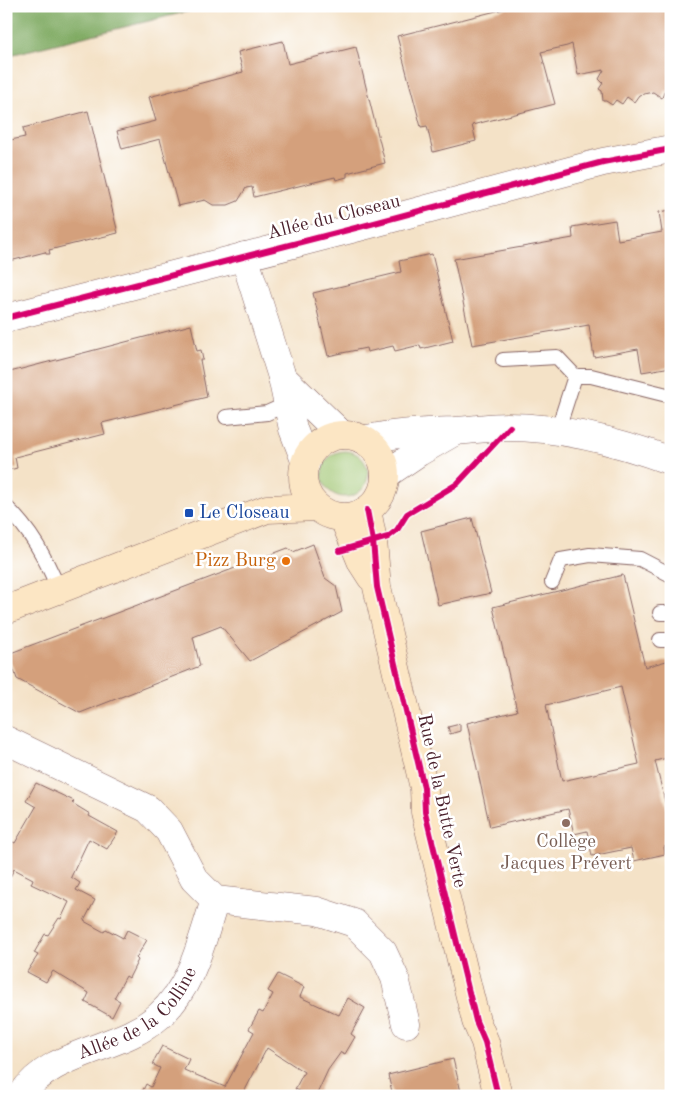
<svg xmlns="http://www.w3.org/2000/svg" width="677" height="1102" font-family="'Old Standard TT',serif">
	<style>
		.green { fill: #9fc56f; stroke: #74724d }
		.forest { fill: #7faa62; stroke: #646446 }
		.building { fill: #d4a07b; fill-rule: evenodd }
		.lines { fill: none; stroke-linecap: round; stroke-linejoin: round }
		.lane-casing { stroke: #866362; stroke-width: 16 }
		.street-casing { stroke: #866362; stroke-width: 29 }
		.secondary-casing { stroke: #866362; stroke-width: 29 }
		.lane { stroke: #fff; stroke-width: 14 }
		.street { stroke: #fff; stroke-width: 28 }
		.secondary { stroke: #fce6c4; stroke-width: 28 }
		.cycleway-casing { stroke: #fff; stroke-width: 9 }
		.cycleway { stroke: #d6006c; stroke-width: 6 }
		.transit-dot { fill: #1a4fb4; stroke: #fff; stroke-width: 2 }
		.food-dot { fill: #e8710a; stroke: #fff; stroke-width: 2 }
		.education-dot { fill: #8d6e63; stroke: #fff; stroke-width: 2 }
		.labels { text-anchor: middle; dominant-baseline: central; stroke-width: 5; stroke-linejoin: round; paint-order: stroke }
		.street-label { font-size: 19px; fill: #4a1f2b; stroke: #fff }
		.transit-label { font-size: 19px; fill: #164399; stroke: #fff; text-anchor: start }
		.food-label { font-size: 19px; fill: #c56008; stroke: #fff; text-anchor: end }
		.education-label { font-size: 19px; fill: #785e54; stroke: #fff }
	</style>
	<rect width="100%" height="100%" fill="#fff"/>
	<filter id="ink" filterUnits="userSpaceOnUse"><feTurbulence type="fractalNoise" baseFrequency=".02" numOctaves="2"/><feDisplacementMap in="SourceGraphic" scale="10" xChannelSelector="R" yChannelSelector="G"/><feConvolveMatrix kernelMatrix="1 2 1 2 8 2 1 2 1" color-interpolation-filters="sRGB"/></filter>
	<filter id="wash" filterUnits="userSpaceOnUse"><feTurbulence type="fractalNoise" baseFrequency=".0096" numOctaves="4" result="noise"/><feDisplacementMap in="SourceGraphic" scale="20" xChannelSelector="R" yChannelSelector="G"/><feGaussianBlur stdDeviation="1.12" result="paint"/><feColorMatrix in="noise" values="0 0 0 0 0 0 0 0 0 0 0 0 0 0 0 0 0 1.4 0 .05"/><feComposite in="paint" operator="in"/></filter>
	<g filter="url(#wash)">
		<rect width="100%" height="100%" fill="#f4e2c7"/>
		<path class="green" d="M322 474a23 23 0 1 1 46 0a23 23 0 1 1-46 0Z"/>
		<path class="forest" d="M10 6H210L6 56V8Z"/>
		<g id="blocks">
			<path class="building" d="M516 6H671V94L665 90 662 98 653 92 639 95 634 102 627 97 622 104 616 100 612 105 606 101H603L602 91 599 89 603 83 599 79 604 70 578 75 572 44 567 46 541 52 555 104 472 125 476 141 433 152 427 126 421 127 397 36Z
				M283 41 288 64 356 47 385 163 347 173V177L336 180 335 177 254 197 252 187 246 188 238 201 228 205H213L205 200 178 206 160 139 122 149 117 131 156 121 149 97 243 72 238 52Z
				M88 111 118 233 49 250 50 254H46L45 252 6 262V141L25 137 23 128Z
				M671 210V367L642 372 638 349 594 357 589 325 472 345 454 259 573 238 572 227 615 220 618 240 662 232 659 212Z
				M432 254 453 341 421 349 420 345 395 351 393 346 367 352 366 348 328 356 313 293 401 272 399 261Z
				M191 325 197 351 201 350 203 360H200L207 397 102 423 105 434 15 457 17 468 6 471V373Z
				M472 518 491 593 438 605 421 531Z
				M313 544 325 578 336 586 342 612 250 661 221 626 193 637 200 666 80 713 17 679 8 654 288 548 293 552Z
				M623 575 645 667 670 660 671 664V757L655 761 671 826V845L664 847 665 854 634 861 631 848 592 856 587 831 574 834 568 809 490 827 467 723 517 711 493 607ZM621 687 639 764 562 781 546 705Z
				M460 724V731L450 734 448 727Z
				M36 783 74 801 72 803 90 814 89 816 118 832 107 849 89 839 71 877 80 883 76 890 95 900 84 921 104 932 106 929 123 938 127 930 147 940 136 958 138 960 129 978 126 976 114 998 120 1001 112 1017 85 1002 89 993 53 971 46 982 27 972 38 955 34 953 45 934 48 935 59 918 61 919 69 902 31 884 33 879 14 869 10 877 6 875V839L15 843 36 807 26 801Z
				M278 974 304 987 300 997 339 1015 348 998 365 1008 351 1034 355 1037 345 1054 341 1052 328 1070 316 1096H310L295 1089 304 1072 267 1048 242 1096H140L146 1084 151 1087 160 1068 152 1064 162 1046 189 1059 184 1070 225 1087 254 1032 249 1029 259 1011 263 1013 273 994 268 991Z
				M453 1059 462 1096H393L388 1075Z"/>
		</g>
	</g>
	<g filter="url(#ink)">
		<use href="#blocks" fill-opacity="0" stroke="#866362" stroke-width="1"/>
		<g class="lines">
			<g class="lane-casing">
				<path id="lane" d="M503 360 557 357 575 376
					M226 417 267 413 287 404
					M557 432 575 376H591L671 396
					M6 507C31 530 46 559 59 590
					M552 582 561 560 590 555 640 559 671 575
					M660 613H671
					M660 640H671"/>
			</g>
			<g class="street-casing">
				<g id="street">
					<path d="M244 256 282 377 293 429 306 463"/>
					<path d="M6 318 367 225 603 162 671 149"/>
					<path d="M282 377 342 435"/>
					<path d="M363 440C394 433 423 432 454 431 472 430 489 427 507 427 562 427 620 442 671 461"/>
					<path d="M385 475 419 452 452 433"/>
					<path d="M6 740 148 809 169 831 194 879 215 900 317 911 354 923 383 952 395 978 406 1024"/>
					<path id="s1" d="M21 1096C51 1049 120 1051 159 1016 192 987 202 940 215 900"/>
				</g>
			</g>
			<g class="secondary-casing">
				<path id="secondary" d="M303 476a41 41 0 1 1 82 0a41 41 0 1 1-82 0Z
					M367 510 373 541 377 587 424 788 425 812 476 1021 485 1042 498 1096
					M343 517 362 563 371 577
					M6 610 267 509 317 507"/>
			</g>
			<use href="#lane" class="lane"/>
			<use href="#street" class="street"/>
			<use href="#secondary" class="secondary"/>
			<g class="cycleway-casing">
				<path id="cycleway" d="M6 318 367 225 603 162 671 149
					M367 510 373 541 377 587 424 788 425 812 476 1021 485 1042 498 1096
					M339 551 388 537 397 530 407 514 457 484 510 427"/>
			</g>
			<use href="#cycleway" class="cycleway"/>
		</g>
	</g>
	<rect class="transit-dot" x="184" y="508" width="10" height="10" rx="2.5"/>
	<circle class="food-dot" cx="286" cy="561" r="5"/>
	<circle class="education-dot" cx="566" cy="823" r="5"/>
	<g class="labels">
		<g class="street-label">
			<text transform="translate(334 218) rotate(-14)">Allée du Closeau</text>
			<text transform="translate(441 801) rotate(78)">Rue de la Butte Verte</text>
			<text stroke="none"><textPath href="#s1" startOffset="146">Allée de la Colline</textPath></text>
		</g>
		<g class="transit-label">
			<text x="199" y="513">Le Closeau</text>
		</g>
		<g class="food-label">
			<text x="276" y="561">Pizz Burg</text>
		</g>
		<g class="education-label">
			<text x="566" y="842">Collège<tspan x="566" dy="22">Jacques Prévert</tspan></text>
		</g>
	</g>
	<rect width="677" height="1102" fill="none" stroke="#fff" stroke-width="25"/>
</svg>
